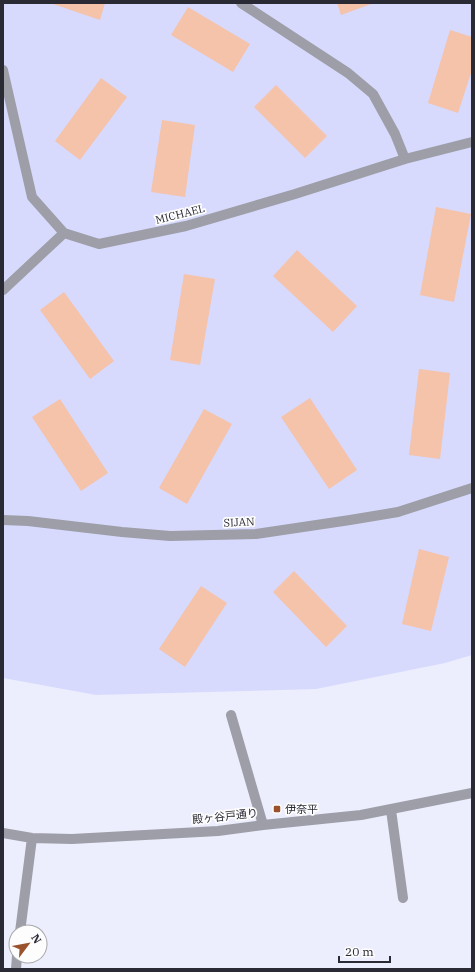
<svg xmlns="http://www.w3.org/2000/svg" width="475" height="972" font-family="'IBM Plex Serif','Noto Sans JP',serif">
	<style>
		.green { fill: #d7dafd }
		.building { fill: #f5c2aa }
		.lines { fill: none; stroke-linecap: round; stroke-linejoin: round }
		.minor { stroke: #9d9ea8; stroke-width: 10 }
		.poi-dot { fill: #99522b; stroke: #fdfdfd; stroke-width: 1.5 }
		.labels { text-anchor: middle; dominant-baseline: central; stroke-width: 3.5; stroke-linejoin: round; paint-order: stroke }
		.street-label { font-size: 11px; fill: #292a34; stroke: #fdfdfd }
		.poi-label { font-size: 11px; fill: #292a34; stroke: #fdfdfd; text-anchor: start }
	</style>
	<rect width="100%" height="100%" fill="#eceefd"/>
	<path class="green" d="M3 3H472V655L445 663 316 689 96 695 3 678Z"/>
	<path class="building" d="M50 3H105L100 20Z
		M337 3H374L341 15Z
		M188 7 250 44 233 72 171 35Z
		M450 30 472 37V70L458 113 428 103Z
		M101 78 127 97 80 160 55 141Z
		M276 85 327 136 305 158 254 107Z
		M162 120 195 125 185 197 151 192Z
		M436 207 471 214 454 302 420 295Z
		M297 250 357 306 333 332 273 276Z
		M184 274 215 279 200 365 170 360Z
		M64 292 114 361 90 379 40 310Z
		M419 369 450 373 440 459 409 455Z
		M310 398 357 470 329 489 281 417Z
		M60 399 108 473 81 491 32 417Z
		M204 409 232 424 187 504 159 488Z
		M419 549 449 557 431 631 402 624Z
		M294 571 347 626 326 647 273 592Z
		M201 586 227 603 185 667 159 649Z"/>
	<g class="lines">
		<path class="minor" d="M241 3 348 73 373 94 395 134 405 159
			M3 70 32 197 64 233 99 244 186 226 295 194 405 159 472 142
			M3 290 64 233
			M3 520 28 521 122 532 170 536 256 534 350 520 398 512 472 488
			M231 715 263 825
			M391 810 403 898
			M3 833 32 838 72 839 218 831 263 825 361 815 472 793
			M20 932 32 838
			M16 969 17 956"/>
	</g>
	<rect class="poi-dot" x="273" y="805" width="8" height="8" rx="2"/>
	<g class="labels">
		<g class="street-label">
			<text transform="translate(180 214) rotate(-14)">MICHAEL</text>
			<text transform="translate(239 522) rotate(-3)">SIJAN</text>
			<text transform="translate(225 816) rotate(-6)">殿ヶ谷戸通り</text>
		</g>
		<g class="poi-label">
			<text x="285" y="809">伊奈平</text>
		</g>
	</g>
	<rect width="475" height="972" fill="none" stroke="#292a34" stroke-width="8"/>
	<g transform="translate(28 944) rotate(58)"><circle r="19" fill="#fdfdfd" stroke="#a8a9ad"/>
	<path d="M0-3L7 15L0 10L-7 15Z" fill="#99522b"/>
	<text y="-6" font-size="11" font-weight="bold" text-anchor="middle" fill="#292a34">N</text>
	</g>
	<path d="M339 956v6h51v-6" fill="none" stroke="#292a34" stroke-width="2"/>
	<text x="345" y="956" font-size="12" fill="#292a34" stroke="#fdfdfd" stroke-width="3" paint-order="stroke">20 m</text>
</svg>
